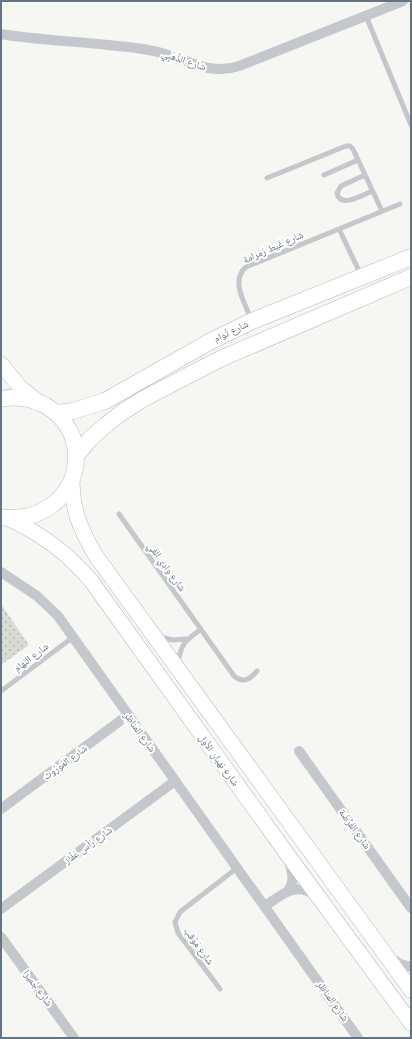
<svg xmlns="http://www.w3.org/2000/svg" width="412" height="1039" font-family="Helvetica,'Noto Naskh Arabic',sans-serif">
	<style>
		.green { fill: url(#green-dots) }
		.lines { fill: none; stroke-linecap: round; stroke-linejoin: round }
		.secondary-casing { stroke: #b4b9be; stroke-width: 16 }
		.primary-casing { stroke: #b5b9bd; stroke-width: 17 }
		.lane { stroke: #c4c7cb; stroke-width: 5 }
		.street { stroke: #c4c7cb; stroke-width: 10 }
		.secondary { stroke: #fff; stroke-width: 15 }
		.primary { stroke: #fff; stroke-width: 16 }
		.labels { text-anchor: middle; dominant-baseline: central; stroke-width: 4; stroke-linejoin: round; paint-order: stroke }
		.street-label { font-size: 10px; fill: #657484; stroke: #fff }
	</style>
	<defs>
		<pattern id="green-dots" width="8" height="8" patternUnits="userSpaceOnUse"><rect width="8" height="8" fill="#d7ddd4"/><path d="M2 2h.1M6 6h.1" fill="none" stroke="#b2b8b2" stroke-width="1.8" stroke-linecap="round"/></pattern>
	</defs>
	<rect width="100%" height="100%" fill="#f6f6f3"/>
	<path class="green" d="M1 604 29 645 1 665Z"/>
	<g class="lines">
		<g class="secondary-casing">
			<path id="secondary" d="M1 364 20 387 37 401
				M72 479C72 510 80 529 96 556L411 990
				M7 518C41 533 68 553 92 582L287 854 411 1023"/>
		</g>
		<g class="primary-casing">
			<path id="primary" d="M1 399C38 391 75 417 76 456 77 496 39 524 1 517
				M56 413 73 411 105 401 211 341 252 321 411 257
				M76 456 90 439 107 424 124 411 143 399 220 359 411 277"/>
		</g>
		<path class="lane" d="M366 16 411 125
			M324 175 358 160
			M365 175 341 186 337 193C340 209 363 195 372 191
			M267 178 346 146H350L353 149 382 211
			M339 229 361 275
			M251 319C245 303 230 281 246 267L400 204
			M119 514 234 676C244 684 250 679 257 671
			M160 637 173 640 187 639
			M178 663C181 643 186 640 201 629
			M1 691 72 638
			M220 989 178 933 175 922 180 912 237 868"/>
		<path class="street" d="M1 34C36 40 72 41 108 45 127 47 147 48 165 54 190 62 212 75 239 66L403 1
			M1 572 37 596 58 616 358 1038
			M299 751 411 908
			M1 809 128 715
			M287 892C295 882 293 874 289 862
			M265 906C282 895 295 881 315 895
			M1 909 175 781
			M1 937 74 1038
			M391 958 400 964 411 967"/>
		<use href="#secondary" class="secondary"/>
		<use href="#primary" class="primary"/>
	</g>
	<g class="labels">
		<g class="street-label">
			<text transform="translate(184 60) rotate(18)">شارع الذَّهَبِي</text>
			<text transform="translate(273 247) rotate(-24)">شارع غَيط رَمرامة</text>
			<text transform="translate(231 331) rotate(-26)">شارع تُوام</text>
			<text transform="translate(167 567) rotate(54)">شارع وادِي الفَي</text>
			<text transform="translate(31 657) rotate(-37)">شارع النَهام</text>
			<text transform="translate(140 732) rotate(54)">شارع المَناظِر</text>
			<text transform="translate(219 760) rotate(54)">شارع نهيان الأول</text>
			<text transform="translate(65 762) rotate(-36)">شارع المَورُوث</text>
			<text transform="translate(355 829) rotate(54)">شارع الفَرْضَة</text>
			<text transform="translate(88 845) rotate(-36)">شارع رَأس عَفَّاز</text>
			<text transform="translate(199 946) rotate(54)">شارع مَوْقب</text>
			<text transform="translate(38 988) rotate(54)">شارع جُميرا</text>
			<text transform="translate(333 1001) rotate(55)">شارع المَناظِر</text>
		</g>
	</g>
	<rect width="412" height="1039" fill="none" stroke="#657484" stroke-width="4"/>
</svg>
